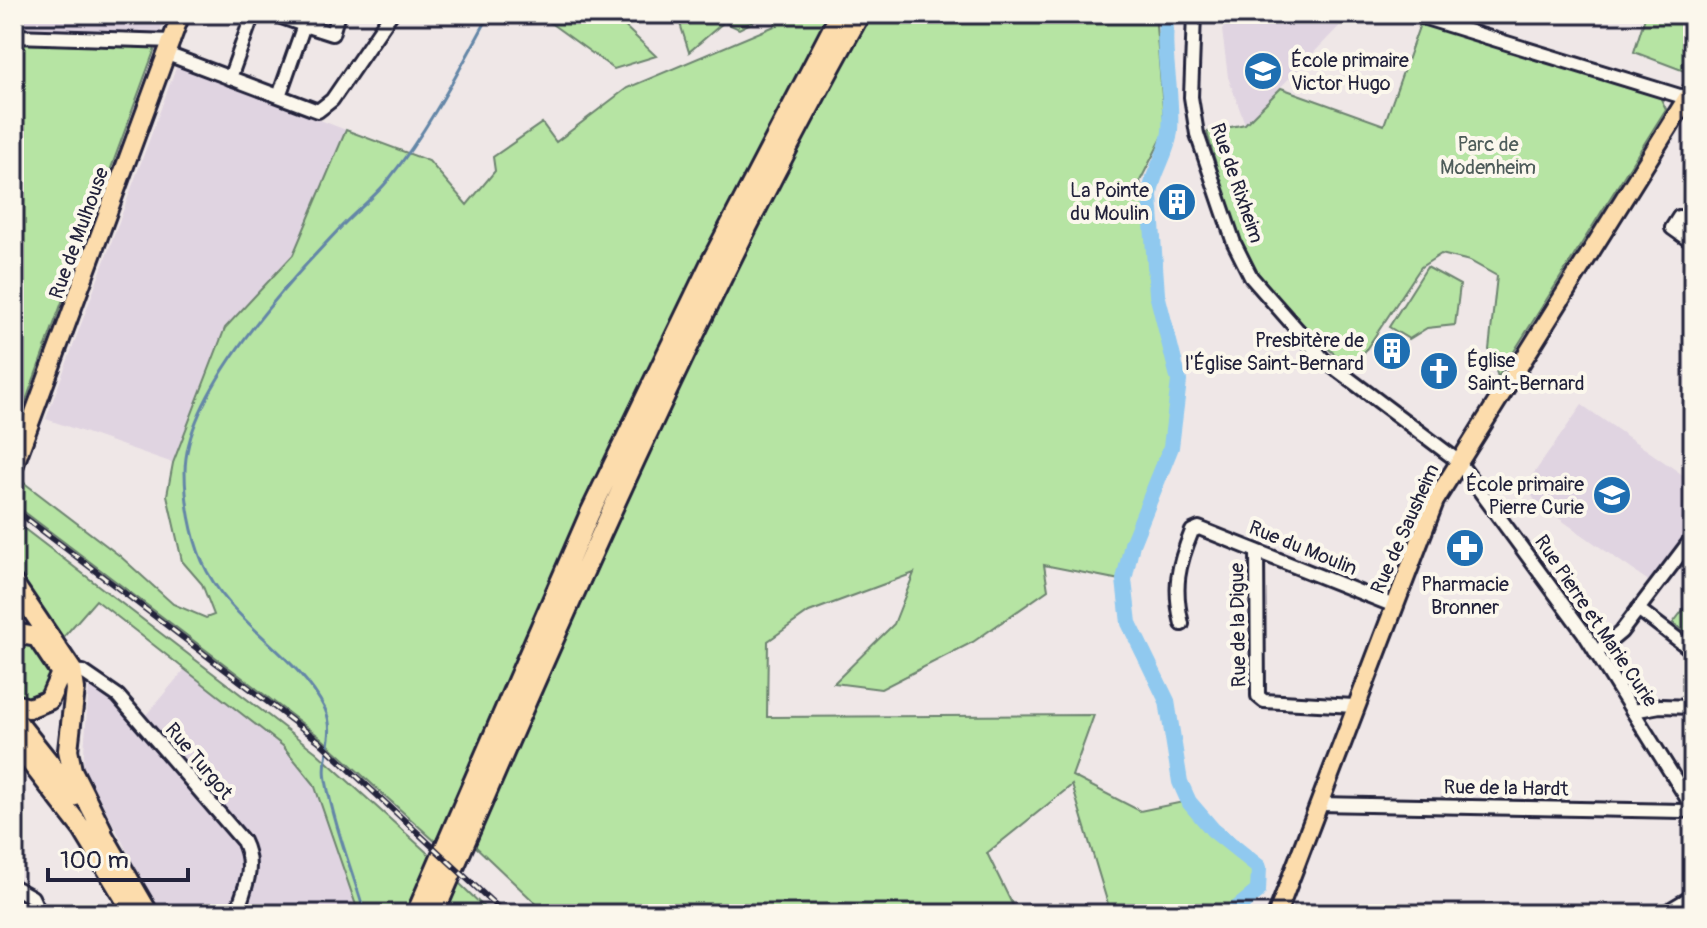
<svg xmlns="http://www.w3.org/2000/svg" width="1707" height="928" font-family="Pangolin,sans-serif">
	<style>
		.built { fill: #e0d4e1 }
		.green { fill: #b6e4a3; stroke: #6c836f; stroke-width: 2 }
		.lines { fill: none; stroke-linecap: round; stroke-linejoin: round }
		.stream { stroke: #6486a7; stroke-width: 3 }
		.river { stroke: #90c9ef; stroke-width: 16 }
		.minor-casing { stroke: #22223b; stroke-width: 18 }
		.major-casing { stroke: #22223b; stroke-width: 22 }
		.highway-casing { stroke: #22223b; stroke-width: 24 }
		.minor { stroke: #fbf7ec; stroke-width: 12 }
		.major { stroke: #fcdcac; stroke-width: 16 }
		.highway { stroke: #fcdcac; stroke-width: 18 }
		.rail-casing { stroke: #22223b; stroke-width: 6 }
		.rail { stroke: #fbf7ec; stroke-width: 3; stroke-dasharray: 9; stroke-linecap: butt }
		.labels { text-anchor: middle; dominant-baseline: central; stroke-width: 8; stroke-linejoin: round; paint-order: stroke }
		.poi-label { font-size: 20px; fill: #22223b; stroke: #fbf7ec; text-anchor: end }
		.park-label { font-size: 20px; fill: #4e5c5a; stroke: #fbf7ec }
		.street-label { font-size: 20px; fill: #22223b; stroke: #fbf7ec }
	</style>
	<rect width="100%" height="100%" fill="#efe7e7"/>
	<filter id="ink" filterUnits="userSpaceOnUse"><feTurbulence type="fractalNoise" baseFrequency=".0125" numOctaves="2"/><feDisplacementMap in="SourceGraphic" scale="16" xChannelSelector="R" yChannelSelector="G"/><feConvolveMatrix kernelMatrix="1 2 1 2 8 2 1 2 1" color-interpolation-filters="sRGB"/></filter>
	<g filter="url(#ink)">
		<path class="built" d="M14 14H166L160 33 19 30Z
			M1234 14H1351L1245 124 1228 77 1222 30Z
			M177 65 346 130 293 255 225 328 173 463 46 419Z
			M1582 405 1693 482V527L1650 582 1537 503 1525 486Z
			M185 669 283 746 314 784 359 914H160L83 766 89 683 146 715Z"/>
		<path class="green" d="M538 14H623L615 17 656 56 614 69Z
			M677 14H768L739 29 724 22 689 52Z
			M771 14H831L631 411 548 587 437 843 320 737 14 504 23 482 120 556 173 604 206 618 214 615 202 584 182 561 167 495 173 463 225 328 293 255 346 130 429 161 467 205 495 171 493 157 542 123 556 142 627 88 777 25Z
			M871 14H1155L1165 132 1140 181 1150 239 1154 298 1174 381 1166 447 1129 540 1120 580 1044 565 1048 590 973 642 881 689 834 683 894 624 914 573 809 612 768 641 767 717 1094 715 1072 776 1140 811 1183 802 1252 868 1254 889 1225 914H1111L1072 785 987 853 1017 914H547L473 844 667 413 759 220Z
			M1646 14H1693V62L1687 72 1634 52Z
			M1420 24 1660 97 1666 109 1498 377 1489 350 1497 276 1470 261 1441 254 1421 267 1353 369C1327 350 1270 294 1254 267 1234 231 1218 172 1207 132L1245 124 1281 88 1384 125Z
			M14 39 157 43 14 433Z
			M1427 267 1460 285 1455 325 1427 328 1409 339 1389 327Z
			M14 521 316 752 432 857 407 914H359L314 784 283 746 96 600 61 640 23 583 14 562Z
			M1693 597V638L1673 623Z
			M14 641 35 643 54 673 39 701 14 697Z
			M458 882 491 914H444Z"/>
		<g class="lines">
			<path class="stream" d="M365 914C352 870 334 825 326 780 321 755 337 735 325 709 297 653 228 622 202 561 191 535 185 500 185 472 185 392 290 281 342 226 357 210 376 196 389 179 429 129 459 70 490 14"/>
			<path class="river" d="M1167 14C1161 54 1173 92 1170 131 1168 155 1151 173 1150 196L1157 294 1179 381 1171 447 1132 544 1124 580 1129 623 1167 701 1180 782 1189 802 1213 830 1259 867 1258 891 1230 914"/>
			<g class="minor-casing">
				<path id="minor" d="M273 14 304 25
					M1194 14 1191 97 1197 134 1234 243 1251 277 1324 360 1458 461 1584 633 1693 808
					M1412 14 1693 100
					M14 36 173 41
					M167 54 318 111 332 100 391 14
					M230 78 253 14
					M279 96 304 25 332 34 338 14
					M1693 227 1679 217 1672 228 1693 243
					M1257 551 1258 696 1264 701 1354 706
					M1638 609 1693 651
					M1182 624C1173 587 1178 565 1192 531L1199 528 1392 605
					M1596 653 1621 632 1693 537
					M68 671 83 672 118 696 243 841C256 867 245 888 236 914
					M1633 711 1660 706 1693 707
					M1318 804 1683 811 1692 807
					M14 887 32 897 40 914
					M1663 914 1693 896"/>
			</g>
			<g class="major-casing">
				<path id="major" d="M14 467 181 14
					M1277 914 1435 501 1693 88"/>
			</g>
			<g class="highway-casing">
				<path id="highway" d="M14 584 72 670 75 689 68 750 72 770 102 830
					M14 633 37 637 61 673 49 700 29 708 14 704
					M14 718 76 796
					M14 741 83 830 134 914
					M96 823 149 914
					M416 914 590 513 711 262 840 14
					M434 914C566 609 698 304 860 14"/>
			</g>
			<use href="#minor" class="minor"/>
			<use href="#major" class="major"/>
			<use href="#highway" class="highway"/>
			<g class="rail-casing">
				<path id="rail" d="M14 509 319 741 505 914"/>
			</g>
			<use href="#rail" class="rail"/>
		</g>
	</g>
	<defs>
		<g id="school-disc" transform="scale(2)"><circle r="9.5" fill="#1f6fb2" stroke="#fbf7ec"/><path d="M0-5L7-2L0 1L-7-2ZM-4 1L0 2.5L4 1V4Q0 6-4 4Z" fill="#fff"/></g>
		<g id="building-disc" transform="scale(2)"><circle r="9.5" fill="#1f6fb2" stroke="#fbf7ec"/><path d="M-4-6H4V6H1V3H-1V6H-4ZM-2.5-4.3h1.7v1.8h-1.7ZM.8-4.3h1.7v1.8H.8ZM-2.5-1h1.7V.8h-1.7ZM.8-1h1.7V.8H.8Z" fill="#fff"/></g>
		<g id="church-disc" transform="scale(2)"><circle r="9.5" fill="#1f6fb2" stroke="#fbf7ec"/><path d="M-1.2-6h2.4v3.5h3.3v2.4h-3.3V6h-2.4V-.1h-3.3v-2.4h3.3Z" fill="#fff"/></g>
		<g id="pharmacy-disc" transform="scale(2)"><circle r="9.5" fill="#1f6fb2" stroke="#fbf7ec"/><path d="M-2-6h4v4h4v4h-4v4h-4v-4h-4v-4h4Z" fill="#fff"/></g>
	</defs>
	<g fill-rule="evenodd">
		<use href="#school-disc" x="1263" y="71"/>
		<use href="#building-disc" x="1177" y="202"/>
		<use href="#building-disc" x="1392" y="351"/>
		<use href="#church-disc" x="1439" y="371"/>
		<use href="#school-disc" x="1612" y="495"/>
		<use href="#pharmacy-disc" x="1465" y="548"/>
	</g>
	<g class="labels">
		<g class="poi-label">
			<text x="1291" y="60" text-anchor="start">École primaire<tspan x="1291" dy="23">Victor Hugo</tspan></text>
			<text x="1149" y="190">La Pointe<tspan x="1149" dy="23">du Moulin</tspan></text>
			<text x="1364" y="340">Presbitère de<tspan x="1364" dy="23">l'Église Saint-Bernard</tspan></text>
			<text x="1467" y="360" text-anchor="start">Église<tspan x="1467" dy="23">Saint-Bernard</tspan></text>
			<text x="1584" y="484">École primaire<tspan x="1584" dy="23">Pierre Curie</tspan></text>
			<text x="1465" y="584" text-anchor="middle">Pharmacie<tspan x="1465" dy="23">Bronner</tspan></text>
		</g>
		<g class="park-label">
			<text x="1488" y="144">Parc de<tspan x="1488" dy="23">Modenheim</tspan></text>
		</g>
		<g class="street-label">
			<text transform="translate(1237 183) rotate(71)">Rue de Rixheim</text>
			<text transform="translate(79 233) rotate(-70)">Rue de Mulhouse</text>
			<text transform="translate(1405 529) rotate(-66)">Rue de Sausheim</text>
			<text transform="translate(1303 548) rotate(22)">Rue du Moulin</text>
			<text transform="translate(1596 621) rotate(56)">Rue Pierre et Marie Curie</text>
			<text transform="translate(1238 625) rotate(-91)">Rue de la Digue</text>
			<text transform="translate(199 761) rotate(50)">Rue Turgot</text>
			<text transform="translate(1506 788) rotate(1)">Rue de la Hardt</text>
		</g>
	</g>
	<rect width="1707" height="928" fill="none" stroke="#fbf7ec" stroke-width="48"/>
	<rect x="24" y="24" width="1659" height="880" fill="none" stroke="#22223b" stroke-width="3" filter="url(#ink)"/>
	<path d="M48 868v12h140v-12" fill="none" stroke="#22223b" stroke-width="4"/>
	<text x="60" y="868" font-size="24" fill="#22223b" stroke="#fbf7ec" stroke-width="6" paint-order="stroke">100 m</text>
</svg>
